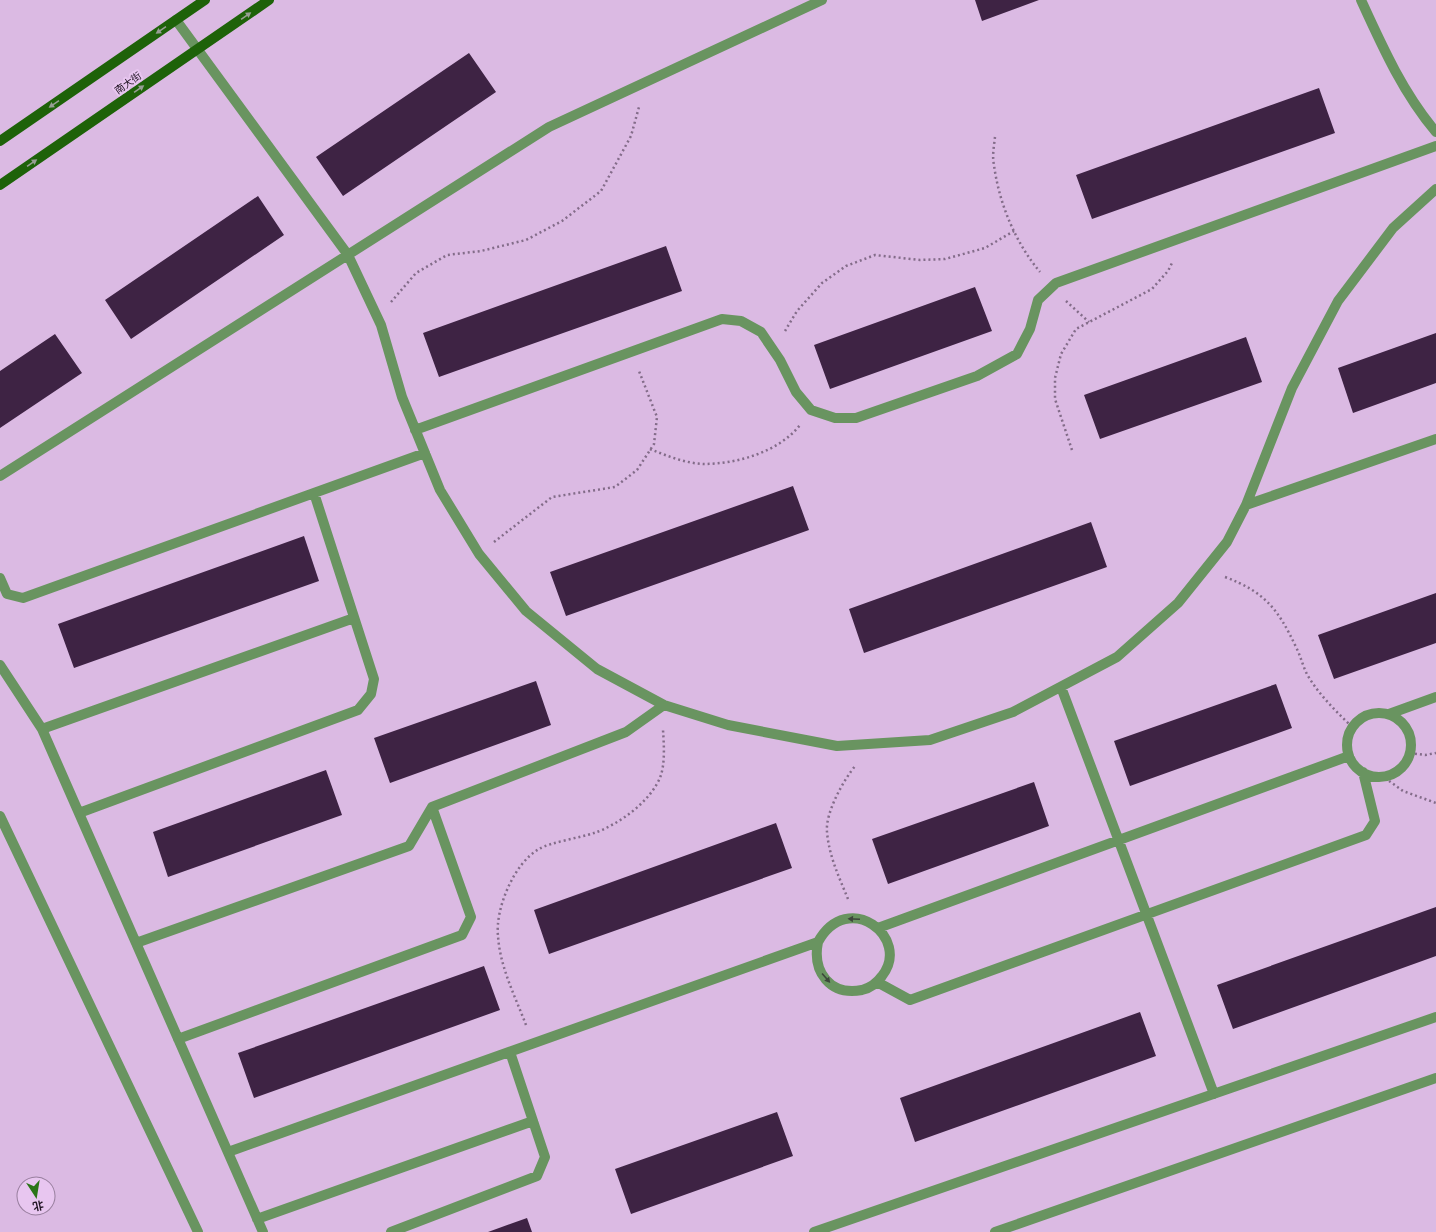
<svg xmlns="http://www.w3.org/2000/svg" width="1436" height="1232" font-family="Raleway,'Noto Sans SC',sans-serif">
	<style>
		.building { fill: #3e2344 }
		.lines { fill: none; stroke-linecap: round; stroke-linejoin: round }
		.path { stroke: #836c89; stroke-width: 2.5; stroke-dasharray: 2 3; stroke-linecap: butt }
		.minor { stroke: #699460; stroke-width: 10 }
		.major { stroke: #1e6209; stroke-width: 10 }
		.oneway { fill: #979e94 }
		.oneway2 { fill: #3d473b }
		.labels { text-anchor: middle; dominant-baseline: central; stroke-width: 4; stroke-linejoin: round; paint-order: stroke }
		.street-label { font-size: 10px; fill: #201423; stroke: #e8c6f0 }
	</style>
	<rect width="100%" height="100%" fill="#dbbae3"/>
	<path class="building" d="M975 0H1039L982 21Z
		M469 53 496 92 343 196 316 157Z
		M1319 88 1335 133 1092 219 1076 175Z
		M258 196 284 235 131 339 105 300Z
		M666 246 682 291 439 377 423 333Z
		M975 287 992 331 830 389 814 345Z
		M1436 333V383L1353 413 1338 368Z
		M55 334 82 373 0 428V371Z
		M1246 337 1262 382 1100 439 1084 395Z
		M793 486 809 530 566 616 550 572Z
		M1091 522 1107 567 864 653 849 609Z
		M304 536 319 581 74 668 58 624Z
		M1436 593V643L1334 679 1318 635Z
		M536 681 551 725 390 783 374 738Z
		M1276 684 1292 728 1130 786 1114 741Z
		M326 770 342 815 168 877 153 832Z
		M1034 782 1049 826 888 884 872 839Z
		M776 823 792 868 549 954 534 910Z
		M1436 907V956L1233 1029 1217 985Z
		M484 966 500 1010 254 1098 238 1053Z
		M1140 1012 1156 1056 915 1142 900 1098Z
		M777 1112 793 1156 631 1214 615 1169Z
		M527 1218 532 1232H488Z"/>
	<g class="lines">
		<path class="path" d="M995 137C994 146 992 156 994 165 999 203 1015 242 1040 272
			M1066 301 1089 322
			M391 302 416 273 447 255 481 251 526 240 562 221 601 191 631 136 639 107
			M785 331 797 311 822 283 846 266 875 255 920 260 945 259 985 248 1014 231
			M650 449C667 456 685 463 703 464 737 464 779 452 800 425
			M1072 450 1055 399V378L1061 354 1076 329 1152 289 1168 271 1172 263
			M494 542 552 497 615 487 637 470 654 444 657 417 639 371
			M1225 577C1265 592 1278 609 1296 647 1301 657 1303 667 1308 676 1320 696 1336 711 1352 727
			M1410 753 1425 755 1436 753
			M1385 778 1403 791 1436 803
			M848 899C839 877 829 856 827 832 825 813 844 779 856 765
			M526 1025C515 996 500 967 498 936 495 909 514 863 539 849 551 842 579 838 594 833 618 825 652 801 661 775 665 762 664 745 663 730"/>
		<path class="minor" d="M1361 0C1382 46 1403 93 1436 132
			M176 20 348 255 381 325 402 397 440 490 479 554 526 611 597 669 664 705 728 725 837 746 930 740 1013 712 1117 657 1178 603 1227 542 1246 505 1292 388 1338 301 1393 228 1436 189
			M415 430 722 319 741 321 761 332 780 360 796 392 811 410 835 418H856L977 376 1017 354 1030 329 1038 300 1056 283 1436 146
			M0 476 549 127 822 0
			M1246 505 1436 439
			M0 578 7 594 23 598 425 453
			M0 665 42 729 263 1232
			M1061 687 1214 1094
			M1347 745a32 32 0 1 1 64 0a32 32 0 1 1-64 0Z
			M1389 714 1436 697
			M42 729 354 618
			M79 813 358 710 371 694 374 679 314 493
			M0 816 198 1232
			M878 928 1349 756
			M136 943 409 846 432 807 626 732 664 705
			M877 982 910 1000 1366 835 1375 821 1363 772
			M178 1039 462 935 471 917 432 807
			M228 1152 818 942C848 888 912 938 882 976 877 983 870 988 862 990 830 996 812 972 818 942
			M257 1219 533 1121
			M391 1232 537 1176 545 1157 510 1052
			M814 1232 1436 1017
			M995 1232 1436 1078"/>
		<path class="major" d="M0 141 205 0
			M0 185 269 0"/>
	</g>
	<defs><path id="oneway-solid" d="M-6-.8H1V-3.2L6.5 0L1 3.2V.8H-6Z"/></defs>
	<g class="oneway">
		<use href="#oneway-solid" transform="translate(246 16) rotate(-35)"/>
		<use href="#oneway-solid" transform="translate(161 30) rotate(146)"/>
		<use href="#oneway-solid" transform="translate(139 89) rotate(-35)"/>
		<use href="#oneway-solid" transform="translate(54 104) rotate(146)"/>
		<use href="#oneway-solid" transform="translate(32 163) rotate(-35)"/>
	</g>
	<g class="oneway2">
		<use href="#oneway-solid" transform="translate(854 919) rotate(-177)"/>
		<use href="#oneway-solid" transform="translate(826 978) rotate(49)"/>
	</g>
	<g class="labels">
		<g class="street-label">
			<text transform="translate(128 83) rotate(-35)">南大街</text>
		</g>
	</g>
	<g transform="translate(36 1196) rotate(168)"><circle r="19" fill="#e8c6f0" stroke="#987f9e"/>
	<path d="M0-3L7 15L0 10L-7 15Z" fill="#2b7518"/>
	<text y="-6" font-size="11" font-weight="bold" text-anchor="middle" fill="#201423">北</text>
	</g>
</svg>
